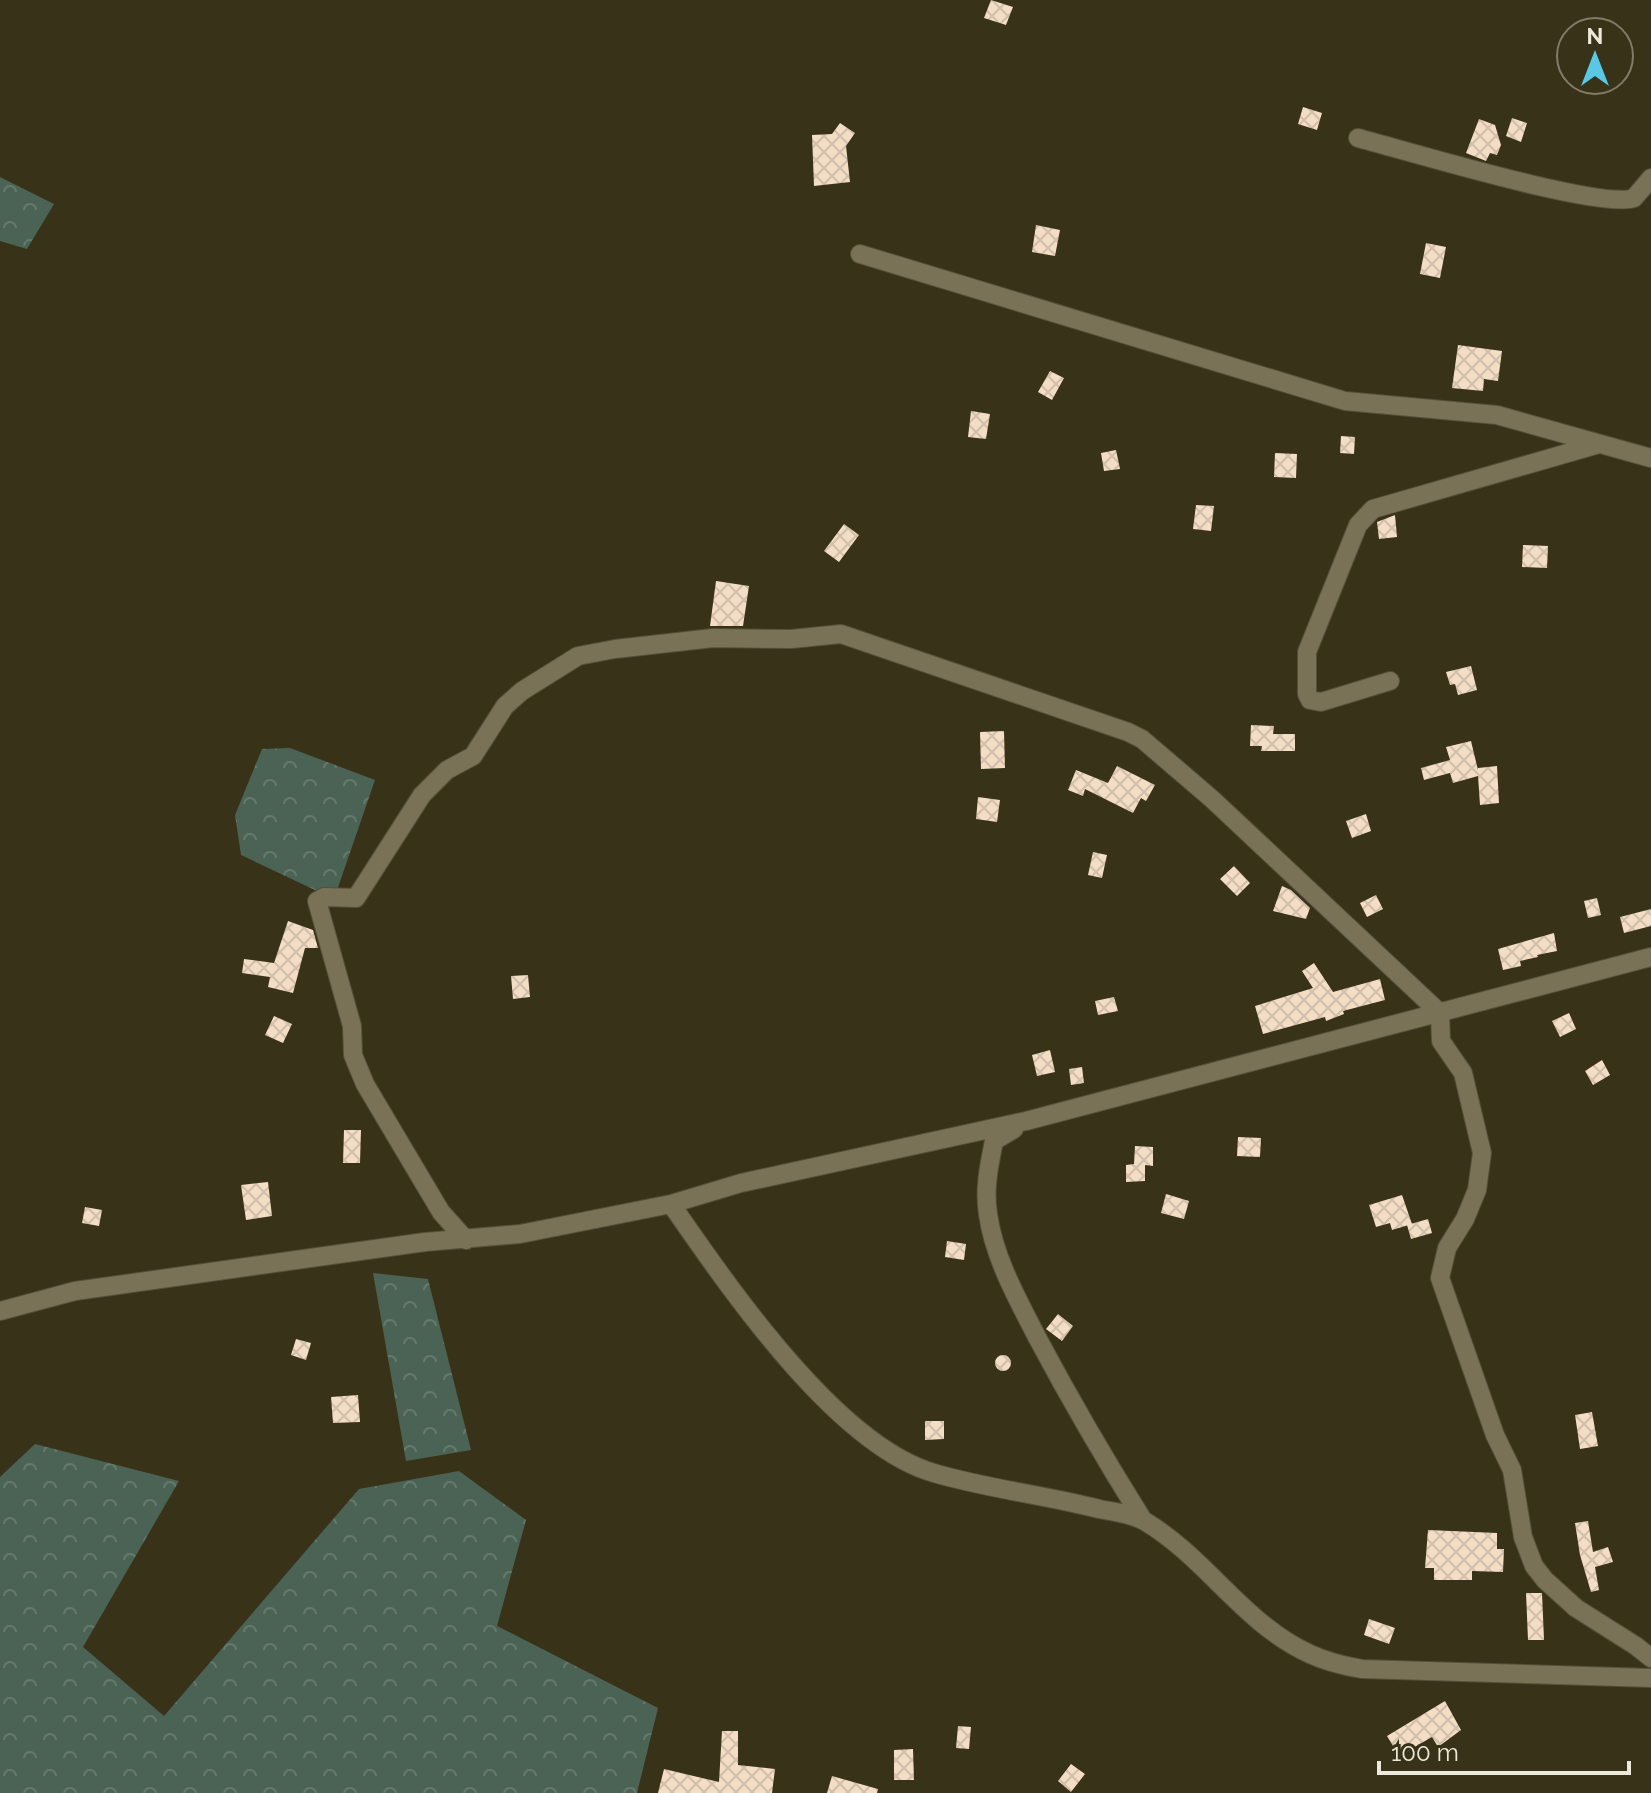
<svg xmlns="http://www.w3.org/2000/svg" width="1651" height="1793" font-family="Raleway,sans-serif">
	<style>
		.forest { fill: url(#forest-crowns) }
		.building { fill: url(#building-cross-hatch) }
		.lines { fill: none; stroke-linecap: round; stroke-linejoin: round }
		.minor-casing { stroke: #56503a; stroke-width: 20 }
		.minor { stroke: #797257; stroke-width: 18 }
	</style>
	<defs>
		<pattern id="forest-crowns" width="20" height="18" patternUnits="userSpaceOnUse" patternTransform="scale(2)"><rect width="20" height="18" fill="#4b6354"/><path d="M2 6a3 3 0 1 1 6 0M12 15a3 3 0 1 1 6 0" fill="none" stroke="#657a6c"/></pattern>
		<pattern id="building-cross-hatch" width="8" height="8" patternUnits="userSpaceOnUse" patternTransform="scale(2)"><rect width="8" height="8" fill="#f4ddc5"/><path d="M0 0l8 8M0 8l8-8" fill="none" stroke="#d1bfab"/></pattern>
	</defs>
	<rect width="100%" height="100%" fill="#383219"/>
	<path class="forest" d="M0 177 54 204 27 249 0 241Z
		M290 748 375 780 334 899 241 855 235 815 262 749Z
		M373 1273 428 1279 471 1450 406 1461Z
		M35 1444 179 1481 83 1647 164 1716 359 1489 459 1471 526 1520 497 1626 658 1708 637 1793H0V1477Z"/>
	<path class="building" d="M991 0 1013 7 1006 25 984 18Z
		M1303 107 1322 113 1317 130 1298 124Z
		M1512 118 1527 123 1521 142 1506 136Z
		M1479 119 1495 125 1501 145 1497 155 1490 153 1486 161 1466 153Z
		M840 123 855 133 846 146 850 182 814 186 812 135 832 134Z
		M1036 225 1060 230 1055 256 1032 252Z
		M1426 243 1446 247 1440 278 1420 274Z
		M1458 345 1502 351 1498 381 1484 379 1483 391 1452 388Z
		M1050 371 1064 378 1052 400 1038 392Z
		M971 411 990 414 986 439 968 437Z
		M1341 436 1355 437 1354 454 1340 453Z
		M1116 450 1120 469 1104 471 1101 453Z
		M1275 453 1297 454 1296 478 1274 477Z
		M1196 505 1214 506 1211 531 1193 529Z
		M1395 515 1397 537 1379 539 1377 522Z
		M844 524 859 535 839 562 824 551Z
		M1523 545 1548 546 1547 568 1522 567Z
		M716 581 749 586 743 626H710Z
		M1471 666 1477 690 1458 695 1455 684 1450 685 1446 672Z
		M1251 725 1274 726 1273 734H1295V751H1261L1262 746H1250Z
		M1004 731 1005 768 981 769 980 732Z
		M1471 741 1478 770V768L1497 766 1499 803 1480 805 1478 776 1453 783 1450 773 1424 780 1421 768 1450 760 1446 747Z
		M1117 766 1155 785 1146 801 1141 798 1133 813 1085 789 1083 796 1068 790 1076 770 1108 783Z
		M978 797 1000 800 997 822 976 819Z
		M1366 814 1371 831 1352 838 1346 821Z
		M1093 852 1107 855 1102 878 1088 875Z
		M1234 866 1250 883 1237 896 1220 879Z
		M1282 886 1291 890 1310 908 1306 919 1273 911Z
		M1376 895 1383 909 1367 917 1360 903Z
		M1597 898 1601 915 1588 918 1584 901Z
		M1651 909V926L1624 933 1620 917Z
		M288 921 313 930 318 948H305L293 993 268 987 270 977 242 973 244 959 274 963Z
		M1554 933 1557 951 1537 955 1538 957 1520 961 1521 966 1503 970 1498 949Z
		M1314 963 1333 992 1380 979 1385 1000 1343 1011 1344 1014 1326 1021 1325 1017 1263 1034 1255 1006 1313 988 1302 971Z
		M528 975 530 997 513 999 511 976Z
		M1114 997 1118 1011 1098 1015 1095 1001Z
		M1569 1013 1576 1029 1560 1037 1552 1021Z
		M274 1016 292 1024 283 1043 265 1035Z
		M1050 1050 1055 1072 1037 1076 1032 1055Z
		M1602 1060 1610 1075 1593 1085 1585 1071Z
		M1082 1067 1084 1083 1071 1085 1069 1069Z
		M344 1130H361L360 1163H343Z
		M1238 1137 1261 1138 1260 1157 1237 1156Z
		M1135 1146 1153 1147V1166L1145 1165V1181L1126 1182V1165L1134 1164Z
		M268 1182 272 1216 246 1220 241 1185Z
		M1166 1194 1189 1201 1184 1219 1161 1213Z
		M1402 1195 1412 1224 1392 1230 1390 1223 1376 1227 1369 1205Z
		M85 1207 102 1210 99 1226 82 1223Z
		M1428 1219 1432 1233 1411 1239 1407 1225Z
		M947 1241 966 1244 964 1260 945 1257Z
		M1058 1314 1073 1326 1062 1341 1046 1329Z
		M296 1339 311 1343 306 1360 291 1355Z
		M995 1363a8 8 0 1 1 16 0a8 8 0 1 1-16 0Z
		M358 1395 360 1422 333 1423 331 1397Z
		M1592 1412 1598 1446 1580 1449 1575 1415Z
		M925 1421H944V1439L925 1440Z
		M1588 1521 1593 1552 1608 1547 1613 1562 1595 1567 1599 1590 1591 1592 1580 1555 1575 1523Z
		M1428 1530 1497 1533V1549H1504L1503 1572 1472 1571V1580H1434V1568H1425Z
		M1526 1593H1542L1544 1640H1528Z
		M1369 1619 1395 1628 1389 1644 1364 1635Z
		M1445 1701 1461 1730 1438 1747 1432 1737 1399 1756 1387 1736Z
		M958 1726 971 1727 969 1749 956 1748Z
		M722 1731H738V1765L775 1769 772 1793H658L664 1769 719 1782Z
		M913 1749 914 1780H894V1750Z
		M1071 1764 1085 1774 1071 1792 1058 1781Z
		M832 1776 878 1789 877 1793H827Z"/>
	<g class="lines">
		<g class="minor-casing">
			<path id="minor" d="M1358 138C1404 150 1602 210 1634 198L1651 178
				M860 254 1345 401 1497 415 1651 458
				M1390 681 1321 702 1310 700 1307 694V652L1358 525 1373 509 1599 444
				M1014 1129 994 1141C989 1166 984 1189 988 1214 994 1258 1018 1300 1038 1339 1071 1401 1106 1461 1143 1520
				M671 1204C728 1286 836 1445 934 1473 988 1489 1045 1495 1099 1509 1114 1512 1133 1514 1146 1522 1206 1558 1245 1625 1310 1654 1327 1662 1344 1666 1362 1669L1651 1678
				M466 1240 441 1212 365 1084 353 1055 352 1026 317 901 324 897 356 898 422 795 447 770 473 756 505 706 522 691 578 656 615 649 713 638 791 639 841 634 1128 732 1142 739 1212 799 1440 1013 1441 1041 1463 1073 1482 1153 1477 1190 1465 1219 1447 1248 1440 1278 1495 1435 1512 1470 1523 1537 1534 1566 1545 1580 1576 1608 1636 1646 1651 1658
				M0 1311 75 1291 425 1242 520 1234 671 1204 741 1183 1026 1121 1651 957"/>
		</g>
		<use href="#minor" class="minor"/>
	</g>
	<g transform="translate(1595 56)"><circle r="38" fill="#383219" stroke="#817c67" stroke-width="2"/>
	<path d="M0-6L14 30L0 20L-14 30Z" fill="#59c8e4"/>
	<text y="-12" font-size="22" font-weight="bold" text-anchor="middle" fill="#eeeadb">N</text>
	</g>
	<path d="M1379 1761v12h250v-12" fill="none" stroke="#eeeadb" stroke-width="4"/>
	<text x="1391" y="1761" font-size="24" fill="#eeeadb" stroke="#383219" stroke-width="6" paint-order="stroke">100 m</text>
</svg>
